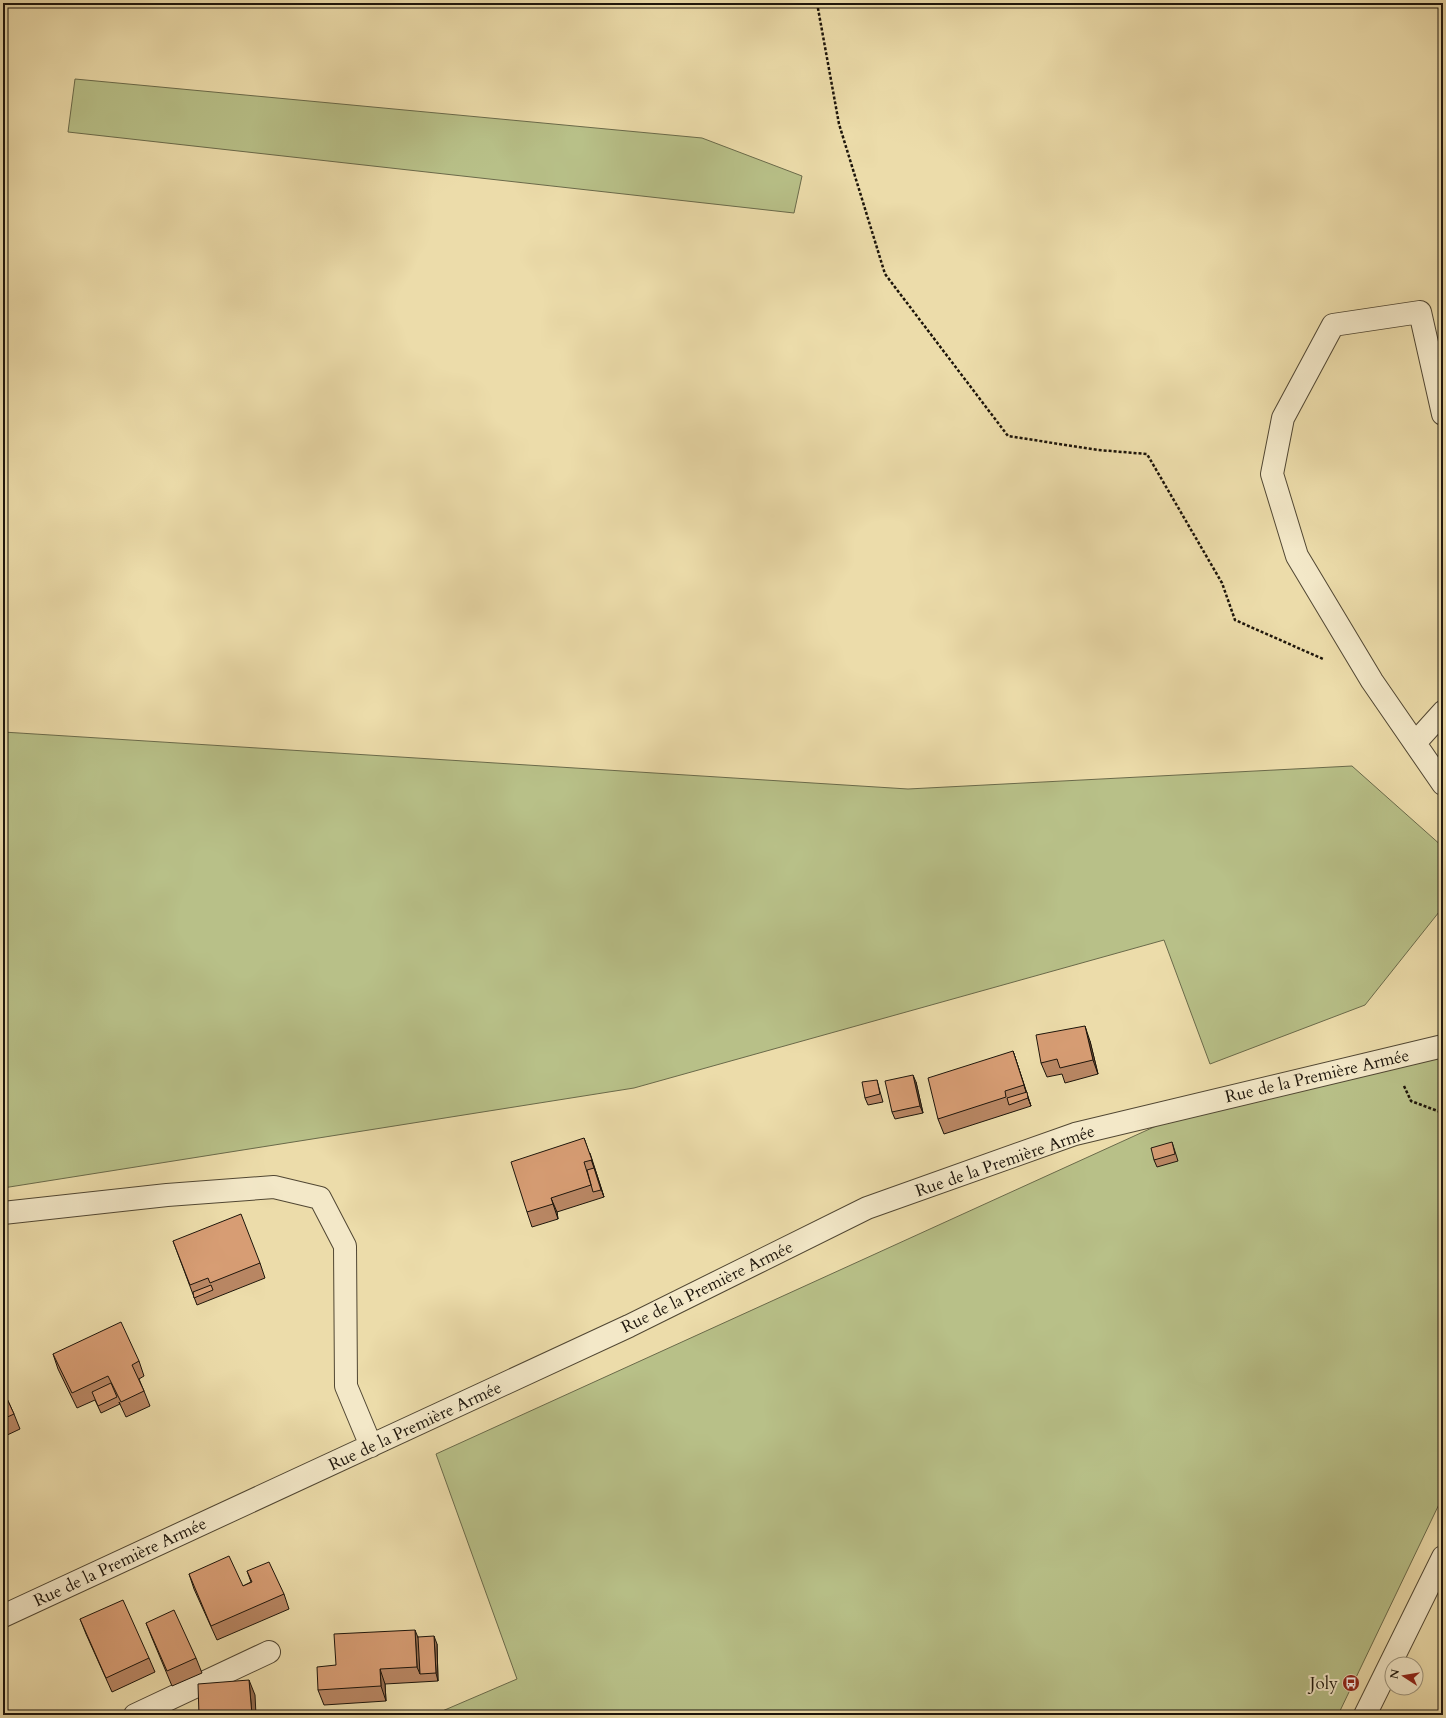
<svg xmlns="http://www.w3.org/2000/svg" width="1446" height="1718" font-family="Cardo,serif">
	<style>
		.green { fill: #b8c088; stroke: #6a6a4a }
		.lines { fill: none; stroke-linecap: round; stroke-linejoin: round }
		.minor-casing { stroke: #514733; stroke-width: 24 }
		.path { stroke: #1d150b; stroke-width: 2.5; stroke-dasharray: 3 2; stroke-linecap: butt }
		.minor { stroke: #f3e8c8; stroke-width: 22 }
		.wall { fill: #b98764; stroke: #1d150b }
		.shaded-wall { fill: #966e51; stroke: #1d150b }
		.building { fill: #d79d74; stroke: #1d150b }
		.labels { text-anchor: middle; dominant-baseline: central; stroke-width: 4; stroke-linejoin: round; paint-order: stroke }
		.street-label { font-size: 17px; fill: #1d150b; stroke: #f3e8c8 }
		.poi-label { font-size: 17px; fill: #1d150b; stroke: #f3e8c8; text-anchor: end }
	</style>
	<rect width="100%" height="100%" fill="#ecdcaa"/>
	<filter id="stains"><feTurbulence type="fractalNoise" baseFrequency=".005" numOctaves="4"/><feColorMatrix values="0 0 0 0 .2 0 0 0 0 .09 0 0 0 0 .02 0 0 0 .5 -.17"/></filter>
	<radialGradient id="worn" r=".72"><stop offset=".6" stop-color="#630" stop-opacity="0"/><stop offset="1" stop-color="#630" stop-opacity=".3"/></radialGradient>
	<path class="green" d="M75 79 702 138 802 176 794 213 68 132Z
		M3 732 908 789 1352 766 1443 847V907L1365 1005 1210 1064 1164 940 634 1088 3 1188Z
		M1443 1054V1496L1338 1715H433L517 1679 436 1454 1222 1096Z"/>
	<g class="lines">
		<g class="minor-casing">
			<path id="minor" d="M1443 414 1420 312 1333 325 1283 418 1272 474 1297 556 1372 681 1443 784
				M1415 743 1443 712
				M3 1213 167 1195 274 1187 320 1198 345 1246 346 1386 371 1446
				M3 1616 629 1326 867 1208 1075 1134 1443 1046
				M135 1715 269 1652
				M1365 1715 1443 1557"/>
		</g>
		<path class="path" d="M817 3 839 124 885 274 1008 436 1098 450 1147 454 1222 583 1235 620 1323 659
			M1404 1086 1411 1101 1443 1113"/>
		<use href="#minor" class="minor"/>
	</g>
	<path class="wall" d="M1090 1041 1098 1074 1065 1083 1062 1074 1047 1077 1041 1063Z
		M1013 1051 1031 1106 944 1134 938 1119Z
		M877 1080 879 1088 883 1102 868 1105 865 1098Z
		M916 1082 923 1113 895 1119 892 1112Z
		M1172 1142 1178 1161 1157 1167 1154 1160Z
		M590 1153 604 1197 557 1212 558 1219 532 1227 527 1212Z
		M173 1241 260 1263 265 1278 197 1305Z
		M53 1354 139 1361 144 1376 139 1379 144 1391 150 1406 126 1417 119 1402 120 1404 101 1413 95 1400 77 1408 58 1369Z
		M3 1390 14 1414 20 1429 3 1437Z
		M247 1571 284 1594 289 1609 217 1640 194 1589 189 1574 243 1586 251 1582Z
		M80 1619 149 1658 155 1672 112 1692 86 1634Z
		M146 1623 196 1658 202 1673 172 1686 152 1638Z
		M418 1637 437 1644 438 1681 385 1684 386 1701 324 1705 318 1690 336 1665Z"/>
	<path class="shaded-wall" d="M1085 1026 1090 1041 1098 1074 1093 1060Z
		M1013 1051 1018 1066 1031 1106 1028 1098Z
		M913 1075 916 1082 923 1113 920 1106Z
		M584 1138 597 1175 604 1197 594 1168Z
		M551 1198 557 1212 558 1219Z
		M415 1630 421 1645 420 1674 417 1667Z
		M434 1636 437 1644 438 1681 436 1673Z
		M380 1669 385 1684 386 1701 381 1686Z
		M249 1680 255 1695 256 1715H252Z"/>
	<path class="building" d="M1085 1026 1093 1060 1060 1068 1057 1059 1041 1063 1036 1035Z
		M1013 1051 1024 1085 1005 1091 1006 1097 938 1119 928 1078Z
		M913 1075 920 1106 892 1112 885 1081Z
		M877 1080 880 1094 865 1098 862 1082Z
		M1027 1092 1028 1098 1009 1105 1007 1098Z
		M584 1138 592 1160 584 1162 591 1185 551 1198 553 1204 527 1212 511 1162Z
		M1172 1142 1175 1154 1154 1160 1151 1148Z
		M594 1168 601 1190 593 1192 587 1170Z
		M241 1214 260 1263 210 1283 208 1278 190 1285 173 1241Z
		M211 1285 213 1290 194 1298 193 1292Z
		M121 1322 139 1361 132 1365 144 1391 121 1402 108 1376 72 1393 53 1354Z
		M111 1383 117 1397 98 1406 92 1392Z
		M3 1390 14 1414 3 1419Z
		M229 1556 243 1586 252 1582 247 1571 269 1562 284 1594 211 1626 189 1574Z
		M123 1600 149 1658 106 1678 80 1619Z
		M174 1610 196 1658 167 1671 146 1623Z
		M415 1630 417 1667 380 1669 381 1686 318 1690 317 1667 336 1665 334 1634Z
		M434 1636 436 1673 420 1674 418 1637Z
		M249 1680 252 1715H199L198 1684Z
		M343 1711 345 1715H333Z"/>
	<defs>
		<g id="bus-disc" transform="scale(0.9)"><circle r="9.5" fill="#8f2418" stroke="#f3e8c8"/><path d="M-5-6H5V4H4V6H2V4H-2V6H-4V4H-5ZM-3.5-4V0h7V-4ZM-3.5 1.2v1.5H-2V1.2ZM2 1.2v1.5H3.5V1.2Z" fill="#fff"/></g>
	</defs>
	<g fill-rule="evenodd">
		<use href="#bus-disc" x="1351" y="1683"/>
	</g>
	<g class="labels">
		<g class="street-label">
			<text transform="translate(1317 1076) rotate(-13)">Rue de la Première Armée</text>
			<text transform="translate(1005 1161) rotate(-19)">Rue de la Première Armée</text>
			<text transform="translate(707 1287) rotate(-26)">Rue de la Première Armée</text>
			<text transform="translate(415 1426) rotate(-25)">Rue de la Première Armée</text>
			<text transform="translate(120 1562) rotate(-25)">Rue de la Première Armée</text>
		</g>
		<g class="poi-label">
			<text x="1338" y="1683">Joly</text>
		</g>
	</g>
	<rect width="1446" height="1718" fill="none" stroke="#ecdcaa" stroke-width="16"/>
	<rect x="4" y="4" width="1438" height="1710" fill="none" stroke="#1d150b" stroke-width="2"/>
	<rect x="8" y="8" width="1430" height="1702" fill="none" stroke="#1d150b"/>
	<g transform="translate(1404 1676) rotate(282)"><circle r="19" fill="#f3e8c8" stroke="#9d947c"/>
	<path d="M0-3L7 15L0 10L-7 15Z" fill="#8f2418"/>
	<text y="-6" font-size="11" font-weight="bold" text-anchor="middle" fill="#1d150b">N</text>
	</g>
	<rect width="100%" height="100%" filter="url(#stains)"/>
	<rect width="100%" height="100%" fill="url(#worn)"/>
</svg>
